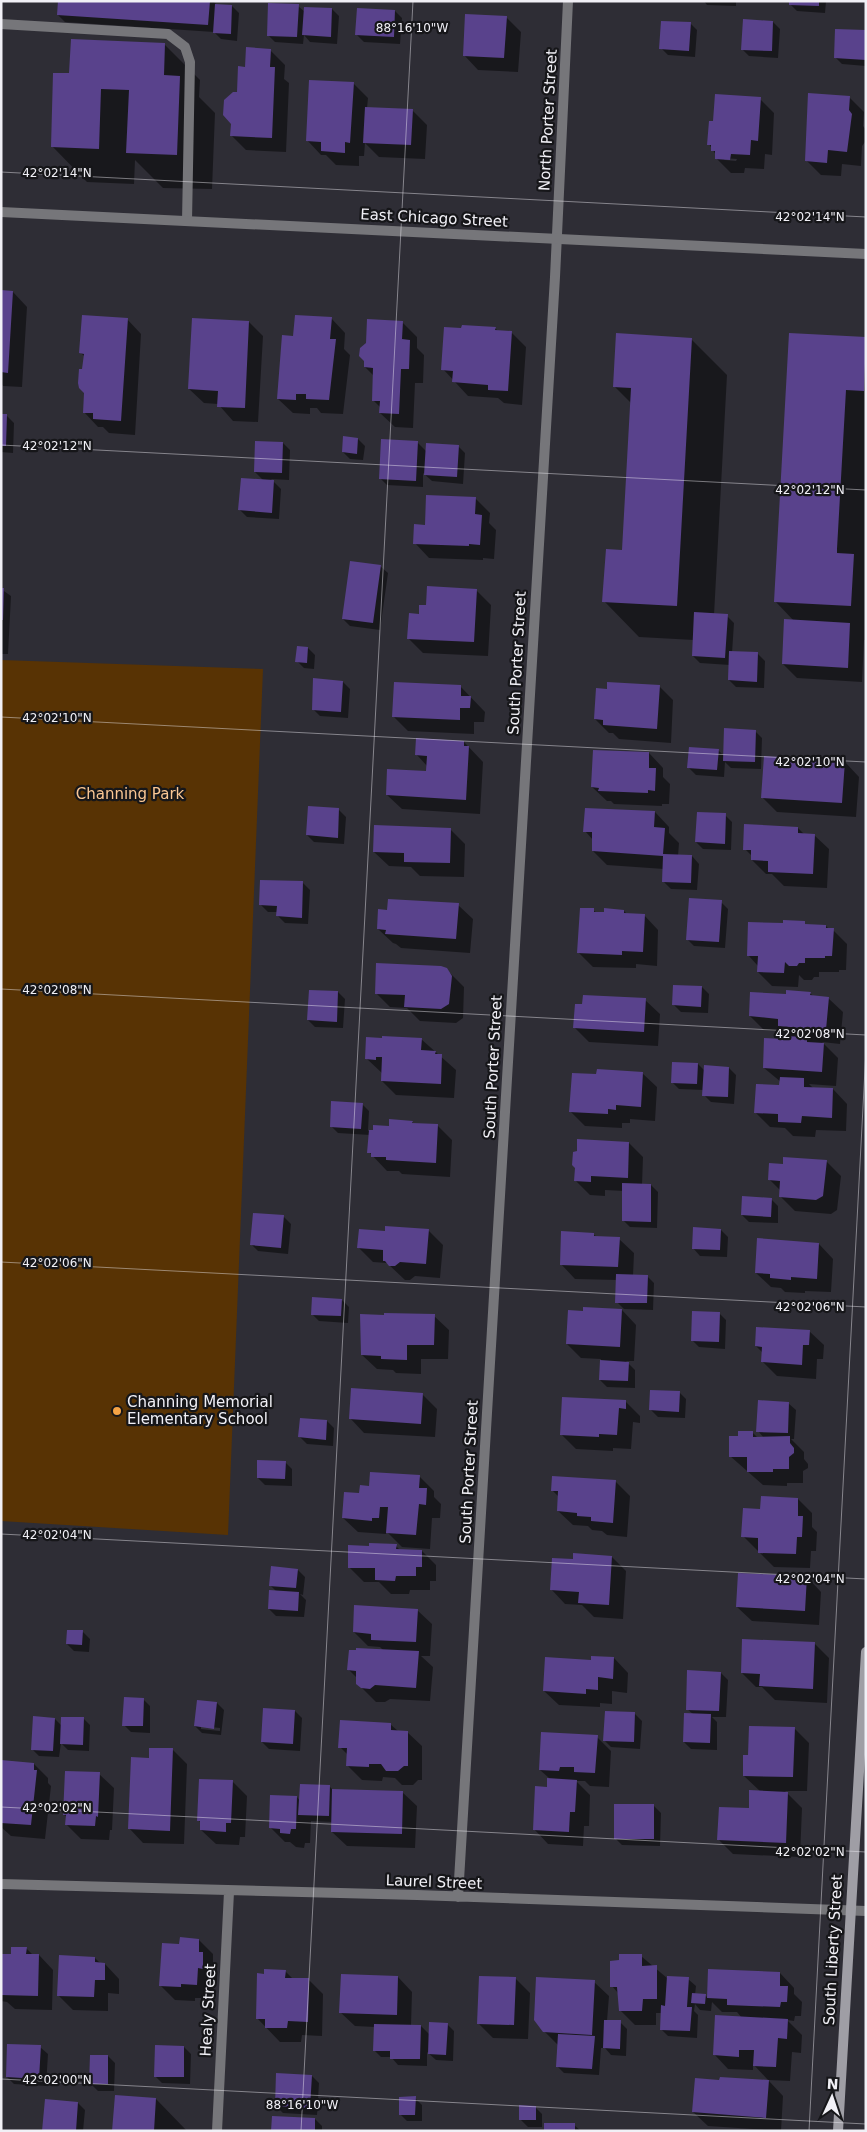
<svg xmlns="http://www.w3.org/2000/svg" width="867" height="2132" font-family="'DejaVu Sans',sans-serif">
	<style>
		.green { fill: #583304 }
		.shadow { fill: #0007; fill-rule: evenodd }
		.building { fill: #59428c }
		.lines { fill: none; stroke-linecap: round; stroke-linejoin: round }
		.service { stroke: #76767a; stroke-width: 10 }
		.minor { stroke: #76767a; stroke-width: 10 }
		.tertiary { stroke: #76767a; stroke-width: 10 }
		.secondary { stroke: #9f9ea5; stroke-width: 10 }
		.ticks { fill: none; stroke: #f1f0f6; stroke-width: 1; stroke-opacity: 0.45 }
		.poi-dot { fill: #f5a345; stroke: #161619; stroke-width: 2 }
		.labels { text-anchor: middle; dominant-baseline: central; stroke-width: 4.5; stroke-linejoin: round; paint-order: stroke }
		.street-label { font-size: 15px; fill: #f1f0f6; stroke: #161619 }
		.park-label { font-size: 15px; fill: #fbc794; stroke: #161619 }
		.poi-label { font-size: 15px; fill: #f1f0f6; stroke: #161619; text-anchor: start }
		.ticks-label { font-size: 12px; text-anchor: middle; fill: #f1f0f6; stroke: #161619; stroke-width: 4.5; stroke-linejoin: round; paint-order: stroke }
	</style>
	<rect width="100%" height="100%" fill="#2e2d35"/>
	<path class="green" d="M1 660 263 669 228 1535 1 1521Z"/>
	<path class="shadow" d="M59 1H213L217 5 232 6 239 13 237 41 221 39 214 32 65 22 58 15Z
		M704 1H736V6L707 5Z
		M791 1H826L825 13 797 11 790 4Z
		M298 6 305 12 332 9 339 16 337 44 310 42 304 35 303 44 275 42 268 35Z
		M395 11 402 18 400 44 364 42 357 35Z
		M507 18 521 32 518 72 478 70 464 55Z
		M773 22 780 29 778 58 749 56 742 49Z
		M690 23 697 30 695 57 668 55 661 48Z
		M866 32V66L842 64 835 57Z
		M164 44 200 80 199 97 215 113 212 189 163 188 135 160 134 184 87 182 52 146 70 74Z
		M270 50 285 65 284 79 289 83 286 152 246 150 231 135 238 94 246 68Z
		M353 83 368 98 367 108 412 110 427 125 425 159 379 157 365 143 364 156H359V166L336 165 326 155H321L307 140Z
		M849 97 864 112 863 126 866 130 865 142 862 146 861 166 842 164 841 176 821 175 806 160Z
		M760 99 774 113 772 155 765 154 764 169 745 168 744 173H731L716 158V155L709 144 714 123ZM722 158 737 159 736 161 725 160Z
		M1 292H13L27 307 22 387 3 386 1 383Z
		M331 318 345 333 344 349 350 355 343 414 321 413 317 408H310V414L293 413 278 399 294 337Z
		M127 319 141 334 135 435 109 433 103 427H98L84 412 85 357 81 353Z
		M249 322 263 336 258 422 233 421 218 404 204 403 189 389Z
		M403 323 417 337V348L424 355 423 383H415L413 428 395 427 380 413 381 408 373 400 374 376 365 367Z
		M495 328 498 331 511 332 526 347 522 405 504 403 498 398 468 396 443 369Z
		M790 334 866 338V640H864L862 682 797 678 783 664 794 621 775 601Z
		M691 339 727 375 714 615 727 616 734 623 732 653 758 654 765 661 764 688 736 687 729 680 730 665 700 663 693 656 694 640 639 637 604 601 623 552 631 403 614 386Z
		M1 415 7 416 14 423 13 453 1 452Z
		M358 439 365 446 363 460 350 459 343 452Z
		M417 442 427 452 458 446 465 453 463 484 432 481 423 473V487L387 485 380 478Z
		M283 443 290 450 289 480 271 479 281 489 279 519 247 517 240 510 264 481 255 472Z
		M475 498 490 513 489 523 496 530 494 559 483 558V560L429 558 415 543 426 526Z
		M380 566 388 573 380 630 350 626 343 619Z
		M1 589 11 596 8 654H1Z
		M476 590 491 605 488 656 423 653 408 638 420 615 427 607Z
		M308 648 315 655 314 669 304 668 297 661Z
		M343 682 350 689 348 718 320 716 313 709Z
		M460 686 485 712 484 722H474V734L408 731 394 717Z
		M659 686 673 700 671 743 619 739 613 733H609L595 719Z
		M755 731 762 738 761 769 731 768 725 762 724 777 696 775 689 768 718 750 724 756Z
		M464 742 483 762 480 814 402 809 387 795 427 772V766L417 755Z
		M649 753 663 768V777L670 784 669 804H662V806L614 804 611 801H607L592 787Z
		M845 762 859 777 856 817 777 812 762 797Z
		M339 810 346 817 344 844 314 842 307 835Z
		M655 812 669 827V833L679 843 678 856H692L699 864 697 890 671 889 664 882V869L607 865 593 851V840L585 831Z
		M725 815 732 822 731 850 703 849 696 842Z
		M798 828 804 834 814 835 829 849 827 888 784 886 772 874H766L752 860V856L745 849Z
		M450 829 465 844 464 877 420 876 411 867 389 866 374 852Z
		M303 883 310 890 308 924 285 923 278 916V912H268L261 905Z
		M721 902 728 909 725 948 694 946 687 939Z
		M458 905 473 919 470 953 401 948 396 944 393 943 378 929Z
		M593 910 597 913 624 911 628 915H644L658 930 657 966 636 964V968L593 967 578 952Z
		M804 923 807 926H826L829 929 833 930 847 944 846 970H839V972H819V977H814L812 980H804L799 975 798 987 772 986 758 972V966L748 955 784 925Z
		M450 973 464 987 463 1018 456 1023 420 1021 407 1008 390 1007 376 993Z
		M702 987 709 994 708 1013 681 1012 674 1005Z
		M338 992 345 999 343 1028 315 1027 308 1020Z
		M810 993 814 997 828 998 843 1012 840 1044 822 1042 838 1058 836 1086 809 1084 813 1088 833 1089 847 1104 846 1131 816 1130 815 1137 793 1136 785 1128 770 1127 755 1112 780 1086 781 1082 764 1068 785 1041 790 1037 785 1032 764 1030 750 1016 787 996Z
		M645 1000 660 1014 658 1046 589 1042 574 1027 583 1006Z
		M421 1039 456 1070 454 1098 396 1095 382 1081V1073L367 1059Z
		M698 1064 705 1071 729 1068 736 1075 734 1104 711 1102 704 1095V1090L679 1089 672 1082Z
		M642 1073 657 1087 655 1121 630 1119V1123H622V1128L585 1126 570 1111 598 1076Z
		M362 1104 369 1111 368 1131H374L412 1122 415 1125 438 1126 452 1140 450 1177 402 1174 399 1171H387L369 1152 370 1135 338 1133 331 1126Z
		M629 1143 643 1157 642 1185H651L658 1192 657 1228 630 1227 623 1220 624 1191 605 1190V1196L590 1195 576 1181Z
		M827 1162 841 1176 837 1210 831 1214 795 1211 781 1197V1191L769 1179 784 1165Z
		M771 1199 778 1206V1223L749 1222 742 1215Z
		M284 1217 291 1224 288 1254 258 1251 251 1244Z
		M721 1230 728 1237 727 1257 700 1256 693 1248Z
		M429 1231 443 1245 440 1278 415 1276 410 1280H405L387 1263 373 1262 359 1248 386 1232Z
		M593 1234 597 1237 619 1239 634 1253 633 1276H647L654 1283 653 1310 624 1309 617 1302V1280L575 1279 561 1264Z
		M819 1244 833 1259 831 1292 805 1291V1293L785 1292 781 1288 771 1287 756 1273Z
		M342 1300 349 1307 348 1323 319 1321 312 1314Z
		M622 1310 636 1325 634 1361H626L635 1370V1388L607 1387 600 1380 601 1359 581 1358 567 1344Z
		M719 1313 726 1320 725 1349 699 1347 692 1340Z
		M434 1316 449 1330 448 1359H421V1374L396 1373 393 1370 377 1369 362 1355Z
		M809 1331 824 1345 823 1359H817L816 1379 777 1376 763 1362V1353L756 1346Z
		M679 1392 686 1399 685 1418 658 1417 651 1410Z
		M422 1394 437 1409 435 1437 364 1433 350 1418Z
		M626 1402 640 1416V1423L633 1422 631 1449 613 1448V1451L576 1449 561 1434Z
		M788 1403 796 1410 794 1439H791L804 1452V1459L808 1464V1468L803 1471V1483H787V1486L763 1485 730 1456 739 1437 752 1432 758 1438H764L758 1431Z
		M327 1421 334 1428 333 1446 307 1444 300 1437Z
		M285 1462 292 1469V1486L265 1485 258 1478Z
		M420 1477 434 1491V1497L441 1504 440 1518H432L430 1549 402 1547 386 1531V1534L358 1532 343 1518 360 1494 371 1487Z
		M616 1482 630 1496 627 1537 607 1535 602 1531 592 1530 588 1526 573 1525 558 1511 559 1497 552 1490Z
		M798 1499 812 1513V1527L817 1532 816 1551H811L810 1568 774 1567 743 1536 762 1510Z
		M396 1546 401 1551H422L436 1565V1581H430V1590H410L409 1594H391L379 1582H364L349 1567Z
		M612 1557 626 1571 623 1619 594 1617 582 1605 565 1604 551 1589Z
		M298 1570 305 1577 303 1595 300 1594 306 1600 304 1617 276 1616 269 1609 277 1592 270 1585Z
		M807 1577 821 1592 819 1625 752 1621 737 1607Z
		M417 1610 432 1624 430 1656H421L433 1667 430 1701 390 1699 385 1702H376L357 1683V1678L349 1670 384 1651 380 1647 368 1646 354 1632Z
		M83 1632 90 1639 89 1652 74 1651 67 1644Z
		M814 1643 829 1658 827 1703 775 1700 762 1687H756L742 1673Z
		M614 1658 628 1673 627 1693 612 1691V1704L600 1703V1707L559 1705 544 1691 592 1661Z
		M721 1673 728 1680 726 1717H712L717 1722V1750L691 1749 684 1742 693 1714 687 1709Z
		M143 1699 150 1706V1733L131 1732 124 1725Z
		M217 1703 224 1710 221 1735 202 1733 195 1726ZM201 1726 220 1728V1731L201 1729Z
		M295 1711 302 1718 300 1751 269 1749 262 1742Z
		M635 1714 642 1721 640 1749 611 1747 604 1740Z
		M83 1718 90 1725 89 1751 68 1750 61 1743 59 1757 39 1756 32 1749 55 1719 62 1726Z
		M390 1724 398 1731 407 1732 422 1746V1780H418L413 1785H402L395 1778 383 1777 382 1781 362 1780 348 1766V1755L340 1747Z
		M794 1728 809 1743 807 1791H785L802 1808 800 1857 733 1854 719 1840 750 1810 761 1792 744 1776 749 1757Z
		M597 1737 611 1751 609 1787 590 1786 585 1781H576L590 1795 589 1826H584L583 1846 548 1844 534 1829 548 1788 549 1778 540 1770Z
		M173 1750 187 1764 184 1844 143 1843 129 1828 150 1759Z
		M1 1762 34 1764 48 1778V1783L51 1786 45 1839 11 1836 1 1827Z
		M99 1774 114 1788 112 1830H110L109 1840 81 1839 66 1824 67 1817 64 1815Z
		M232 1781 247 1796 245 1837H240L239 1845 216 1844 201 1830 202 1824 198 1820Z
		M329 1786 333 1790 402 1792 417 1806 415 1848 347 1846 332 1832 333 1822 311 1821 310 1843H305L304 1848 296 1847 290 1842H285L270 1827 297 1797 300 1801Z
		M654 1806 661 1813 660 1846 622 1845 615 1838Z
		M199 1940 213 1954V1963L217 1968V1982H212L211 1998H195V2001L175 2000 160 1985 181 1946Z
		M26 1948 33 1955H39L53 1970 52 2010 15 2009 7 2002 1 2001V1955H12Z
		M641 1956 667 1978 688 1979 696 1986 695 1995H705L708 1998 780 1973 794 1988V1994L802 2002 801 2016H795L794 2021 787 2020 802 2035 801 2053 792 2052 790 2081 768 2080 753 2064V2070L728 2069 714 2054 742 2018 737 2012H722L712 2002 711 2011 700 2010 695 2004 694 2011 698 2015 697 2038 668 2036 661 2029 662 2013H656V2025H635L620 2010 618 1993 612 1986Z
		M95 1958 101 1964H105L119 1979V1994L108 1993V2011L73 2010 58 1995Z
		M285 1971 293 1979H308L323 1994 322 2036 302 2035 301 2042H280L257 2018 265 1975Z
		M398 1977 412 1992 411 2026H421L430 2035 447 2024 454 2031 453 2061 436 2060 427 2052V2066L398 2065 391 2057H381L374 2050 375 2027 355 2026 340 2012Z
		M515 1978 530 1993 528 2039 493 2038 479 2024Z
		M594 1982 609 1996 607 2021 620 2022 627 2029 626 2056 611 2055 605 2048H601L599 2075 564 2073 557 2066 558 2045 544 2031Z
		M40 2047 48 2054 46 2086 14 2084 7 2077Z
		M184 2047 191 2054 190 2084 162 2083 155 2076Z
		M108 2056 115 2063 114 2091H98L91 2084Z
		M312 2076 319 2083 317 2115 283 2113 276 2106Z
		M769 2081 783 2096 781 2131 708 2126 693 2112Z
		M415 2098 422 2105V2121H407L400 2114Z
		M156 2099 187 2131H113Z
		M78 2103 85 2110 83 2131H44Z
		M535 2107 542 2114V2127H528L521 2120Z
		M315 2119 322 2126V2131H272Z
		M574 2125 581 2131H545Z"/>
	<path class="building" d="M58 1H210L208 25 57 15Z
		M789 1H819V6L789 5Z
		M268 3 299 4 297 37 267 36Z
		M215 4 232 5 231 34 213 33Z
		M304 7 332 8 331 37 302 35Z
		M357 8 395 10 394 37 355 35Z
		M465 14 507 16 504 58 463 56Z
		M743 19 773 21 772 51 741 50Z
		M661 21 691 22 689 51 659 49Z
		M835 29 866 30V60L834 58Z
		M71 39 165 43 164 75 180 76 177 155 126 153 129 90 101 89 99 149 51 147 53 73H69Z
		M246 47 271 49 270 67H275L272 138 230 136 231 124 223 115 224 100 233 92H237L238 66 245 67Z
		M309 80 354 82 350 143 345 142V153L321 151V142L306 141Z
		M808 93 850 96 849 110 852 114 847 152 828 150 827 163 805 161Z
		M715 94 761 97 758 141 751 140 750 155 731 154 730 160 715 159V151H711V145H707L709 121H713Z
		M365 107 413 109 411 145 363 143Z
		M1 290 13 291 8 373 1 372Z
		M82 315 128 318 121 421 93 419V413H83L84 393 79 388 78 383 79 369H82L84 354 79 353Z
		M295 315 332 317 330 339H336L329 400 306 399V394H296V400L277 399 282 335 293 336Z
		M192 318 249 321 245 408 217 407 218 391 188 389Z
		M367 319 403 321 402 339 410 340 409 369H401L399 414 379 413 380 401H372L373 368 364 367V361L359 356 360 348 366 343Z
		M462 325 496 327 495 330 512 331 508 391 488 390V385L452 382 453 371 441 370 444 327 461 328Z
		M616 333 692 338 677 606 602 602 606 549 622 550 631 388 613 387Z
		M789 333 866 337 864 391 846 390 837 549V553L854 554 851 606 774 602Z
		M1 414H7L6 446H1Z
		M343 436 358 438 357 454 342 452Z
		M381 439 418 441 416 481 379 479Z
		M255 441 283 442 282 473 254 472Z
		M426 443 459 445 457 477 424 475Z
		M241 478 274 480 272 513 238 510Z
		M426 495 476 497 475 514 482 515 480 545 469 544V546L413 544 414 524 425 525Z
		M350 561 381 565 373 623 342 619Z
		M427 586 477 589 474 642 407 639 409 613 419 614V605H426Z
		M1 588H4L3 620H1Z
		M694 612 728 614 725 658 692 656Z
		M784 619 850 623 848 668 782 664Z
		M297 646 308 647 307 663 295 662Z
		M729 651 758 652 757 682 728 680Z
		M313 678 343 681 341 712 312 710Z
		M394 682 461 685V696H471L470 708H460V720L392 717Z
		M607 682 660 685 657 729 603 725V720L594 719 596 688 607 689Z
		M724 728 756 730 755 762 723 761Z
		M416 738 464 741V746H469L466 800 386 795 387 769 426 771 427 756 415 755Z
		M689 747 719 749 717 770 687 768Z
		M593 750 649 752V768H656L655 791 648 790V793L598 791 599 788 591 787Z
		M764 756 845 761 842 803 761 798Z
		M308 806 339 808 338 838 306 835Z
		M585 808 655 811 654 827 665 828 663 854 692 855 691 883 662 882 663 856 592 851V832H583Z
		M697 812 726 813 725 844 695 842Z
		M744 824 798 827V833L815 834 813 874 768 872V861L751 860V850H743Z
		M374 825 451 828 450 863 404 862V853L373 852Z
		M260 880 303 881 302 918 276 916 277 906 259 905Z
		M689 898 722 900 719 942 686 940Z
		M388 899 459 903 456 939 385 934 386 930 377 929 378 909 387 910Z
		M580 908H594V912H604V908L624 910V913L645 914 643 952 622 951V955L577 953Z
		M783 920 805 921V924L826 925V928H834L832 956H825V958H805V963H799L797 966H789L785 962 784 973 757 972 758 956H747L748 922 783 923Z
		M376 963 441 966 447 968 452 976 449 1004 441 1009 404 1007 405 995 375 994Z
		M673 985 702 986 701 1007 672 1005Z
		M309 990 338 991 337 1022 307 1020Z
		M786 990 811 992 810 995 829 997 826 1030 778 1026V1019L749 1016 750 992 786 994Z
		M583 995 646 998 644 1032 573 1028 575 1004H582Z
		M382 1036 422 1038 421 1050 436 1051 435 1054H442L441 1084 381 1081 382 1057H376V1060L365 1059 366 1037 382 1038Z
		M784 1036 807 1037V1042L824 1043 822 1072 763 1068 764 1038 784 1039Z
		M672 1062 698 1063 697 1084 671 1083Z
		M704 1065 729 1067 728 1097 702 1096Z
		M597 1069 643 1072 641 1107 616 1105V1110L608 1109V1114L569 1112 572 1073 596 1074Z
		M780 1077 804 1078V1087L833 1088 832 1118 802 1116 801 1123 778 1122V1114L754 1113 756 1084 779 1085Z
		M331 1101 363 1103 361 1129 330 1127Z
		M389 1119 413 1121 412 1123 438 1124 436 1163 386 1160V1157H371V1153H367L369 1130H373V1125L389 1126Z
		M577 1139 629 1142 628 1178 591 1176V1182L574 1181 575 1168 572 1165 573 1152 577 1151Z
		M783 1157 827 1160 823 1196 816 1200 779 1197 780 1181 768 1180 769 1163 783 1164Z
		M622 1183 651 1184V1222L622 1221Z
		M742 1196 772 1198 771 1217 741 1215Z
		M253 1213 284 1215 281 1248 250 1245Z
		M385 1226 429 1229 426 1264 400 1262 395 1266H389L385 1261H383V1250L357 1248 359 1229 385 1231Z
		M693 1227 721 1229 720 1250 692 1249Z
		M561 1231 594 1233V1236L620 1237 618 1267 560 1265Z
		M757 1238 819 1243 817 1279 791 1277V1280L770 1278V1274L755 1273Z
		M616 1274 648 1275 647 1303H615Z
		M312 1297 342 1299 341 1316 311 1315Z
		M583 1307 622 1309 620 1347 566 1344 568 1310 583 1311Z
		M692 1311 720 1312 719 1342 691 1341Z
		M384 1313 435 1314 434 1345H407V1360L381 1359V1356L361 1355 360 1314 384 1315Z
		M756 1327 810 1330 809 1345H803L802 1365 761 1362 762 1347 755 1346Z
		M600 1360 629 1362 628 1381 599 1380Z
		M351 1388 423 1393 421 1424 349 1419Z
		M650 1390 680 1391 679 1412 649 1410Z
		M562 1397 626 1400V1409L619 1408 617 1435 599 1434V1437L560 1435Z
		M758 1400 789 1402 788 1433 756 1432Z
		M300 1418 327 1420 326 1440 298 1437Z
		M738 1431H753V1437L790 1436V1443L794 1448V1453L789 1457V1469H773V1472H747V1457H729V1436H738Z
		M257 1460 286 1461 285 1479 257 1478Z
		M370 1472 420 1475 419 1488H427L426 1505 419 1504 416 1535 386 1533 388 1507H380L379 1518H372V1521L342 1518 344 1492 359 1493 360 1485 369 1486Z
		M552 1476 616 1480 613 1523 591 1521V1517L577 1516V1513L557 1511 558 1491H551Z
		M761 1496 798 1498V1516H803L802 1537H797L796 1554 758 1553V1538L741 1537 743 1508 760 1509Z
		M369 1543 397 1544 396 1549 422 1550V1567H416V1576H396L395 1581 375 1580V1568H348V1545L369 1546Z
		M573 1553 612 1556 609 1605 578 1603 579 1592 550 1590 552 1558 573 1559Z
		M271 1566 298 1569 296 1588 269 1586Z
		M738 1573 807 1576 805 1611 736 1607Z
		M269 1590 299 1592 298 1611 268 1609Z
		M354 1605 418 1609 416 1642 371 1640V1634L353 1632Z
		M67 1630H83L82 1645 66 1644Z
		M742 1639 815 1642 813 1689 759 1686 760 1674 741 1673Z
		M356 1648 419 1651 416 1688 375 1685 370 1689 361 1688 356 1684V1671L347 1670 349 1650H356Z
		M591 1656 614 1657 613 1679 598 1677V1690L586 1689V1694L543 1691 545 1657 591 1660Z
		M687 1670 721 1672 719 1711 686 1710Z
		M124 1697 144 1698 143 1726H122Z
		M197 1700 217 1702 214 1729 194 1726Z
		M263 1708 295 1710 293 1744 261 1742Z
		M605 1711 635 1712 634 1742 603 1741Z
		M684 1713 711 1714 710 1743 683 1742Z
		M33 1716 55 1718 53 1751 31 1750Z
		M61 1717H84L83 1745 60 1744Z
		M340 1720 391 1723V1730L408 1731V1766H404L398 1771H386L381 1764H369V1767L346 1766 347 1748H338Z
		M749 1726 795 1727 793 1777 743 1776V1755H748Z
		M541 1732 598 1735 595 1773 574 1772V1767H560L559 1771 539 1770Z
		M149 1748H173L170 1831 128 1829 131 1757 149 1758Z
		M1 1760 34 1763V1770H37L31 1825 1 1823Z
		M65 1771 100 1772 98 1817 96 1816 95 1826 65 1825 66 1815H63Z
		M547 1778 577 1780 575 1812H570L569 1832 533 1830 535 1786 547 1787Z
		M199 1779 233 1780 231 1823H226V1832L200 1830V1821H197Z
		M300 1784 330 1785 329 1816 298 1815Z
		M332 1789 403 1791 402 1834 331 1832Z
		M749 1790 788 1792 786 1843 717 1840 719 1807 749 1808Z
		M270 1795 297 1796 296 1829H291L290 1834 280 1833V1829L269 1828Z
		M614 1804H654V1839H614Z
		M180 1937 199 1939V1952H203V1969L198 1968 197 1985 181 1984V1987L159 1986 162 1943 179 1944Z
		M11 1947H27L26 1954H39L38 1996 1 1995V1954H11Z
		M619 1954H642V1966L657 1965V1999H643L642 2011H619L617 1987H610V1961L619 1960Z
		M59 1955 95 1957V1962L105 1963V1980H95L94 1997 57 1996Z
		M264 1969 286 1970 285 1978H309L308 2022 288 2021 287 2028H265V2019H256L257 1973 264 1974Z
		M708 1969 780 1972V1986H788L787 2002H781L780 2007 727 2005V1999L707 1998Z
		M341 1974 398 1976 397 2015 339 2013Z
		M479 1976 516 1977 514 2025 477 2024Z
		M667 1976 689 1977 687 2007H692L690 2031 660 2030 661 2005 665 2006Z
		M536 1977 595 1980 592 2035 543 2032 534 2020Z
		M692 1993 706 1994 705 2004 691 2003Z
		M715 2015 788 2019 787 2039 778 2038 776 2067 753 2066 754 2050H739V2057L713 2055Z
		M604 2020H621L620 2049 603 2048Z
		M429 2022 448 2023 446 2055 428 2054Z
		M374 2024 421 2025 420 2059H390V2051H373Z
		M558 2034 595 2036 592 2069 556 2067Z
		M7 2044 41 2045 39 2079 6 2077Z
		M155 2045 184 2046V2077H154Z
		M90 2055H108V2084H89Z
		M276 2073 312 2075 310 2108 275 2106Z
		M720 2077 769 2080 766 2118 692 2112 695 2078 719 2080Z
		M115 2095 156 2098 154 2131H112Z
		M416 2096 415 2115H399V2097Z
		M45 2099 78 2102 76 2131H42Z
		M519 2105 536 2106V2120H519Z
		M272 2116 315 2118V2131H271Z
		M544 2123H575V2131H544Z"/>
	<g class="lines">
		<path class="service" d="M1 24 168 34 185 47 190 62 187 221"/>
		<path class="minor" d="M1 1884 417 1895 866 1911
			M458 1897 555 277 568 1
			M217 2131 229 1892"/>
		<path class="tertiary" d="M1 212 866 254"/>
		<path class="secondary" d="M838 2131 866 1652"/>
	</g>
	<path class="ticks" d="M1 172 866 217M1 445 866 490M1 717 866 762M1 989 866 1035M1 1262 866 1307M1 1534 866 1579M1 1807 866 1852M1 2079 866 2124M301 2131 413 1M809 2131 866 1050"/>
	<circle class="poi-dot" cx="117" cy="1411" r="5"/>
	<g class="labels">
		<g class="street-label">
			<text transform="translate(548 120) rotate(-87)">North Porter Street</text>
			<text transform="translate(434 218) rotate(3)">East Chicago Street</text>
			<text transform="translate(517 663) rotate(-87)">South Porter Street</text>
			<text transform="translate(493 1067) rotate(-87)">South Porter Street</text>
			<text transform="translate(469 1472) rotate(-87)">South Porter Street</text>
			<text transform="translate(434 1882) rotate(2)">Laurel Street</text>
			<text transform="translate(833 1950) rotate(-87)">South Liberty Street</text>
			<text transform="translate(208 2010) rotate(-87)">Healy Street</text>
		</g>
		<g class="park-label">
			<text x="130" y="794">Channing Park</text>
		</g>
		<g class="poi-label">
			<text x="127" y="1402">Channing Memorial<tspan x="127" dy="17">Elementary School</tspan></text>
		</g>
	</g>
	<g class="ticks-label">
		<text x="412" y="32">88°16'10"W</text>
		<text x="57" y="177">42°02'14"N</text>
		<text x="810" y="221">42°02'14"N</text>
		<text x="57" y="450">42°02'12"N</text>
		<text x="810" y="494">42°02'12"N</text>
		<text x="57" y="722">42°02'10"N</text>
		<text x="810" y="766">42°02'10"N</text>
		<text x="57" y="994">42°02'08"N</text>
		<text x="810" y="1038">42°02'08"N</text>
		<text x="57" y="1267">42°02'06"N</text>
		<text x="810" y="1311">42°02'06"N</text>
		<text x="57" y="1539">42°02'04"N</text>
		<text x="810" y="1583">42°02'04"N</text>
		<text x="57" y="1812">42°02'02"N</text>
		<text x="810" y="1856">42°02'02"N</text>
		<text x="57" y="2084">42°02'00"N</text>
		<text x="302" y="2109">88°16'10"W</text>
	</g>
	<rect width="867" height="2132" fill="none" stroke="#f1f0f6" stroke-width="5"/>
	<g transform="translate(832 2097) rotate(3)" stroke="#161619" stroke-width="4" paint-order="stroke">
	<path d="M0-4L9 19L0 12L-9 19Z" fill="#f1f0f6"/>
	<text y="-8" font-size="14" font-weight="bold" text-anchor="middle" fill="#f1f0f6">N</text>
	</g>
</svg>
